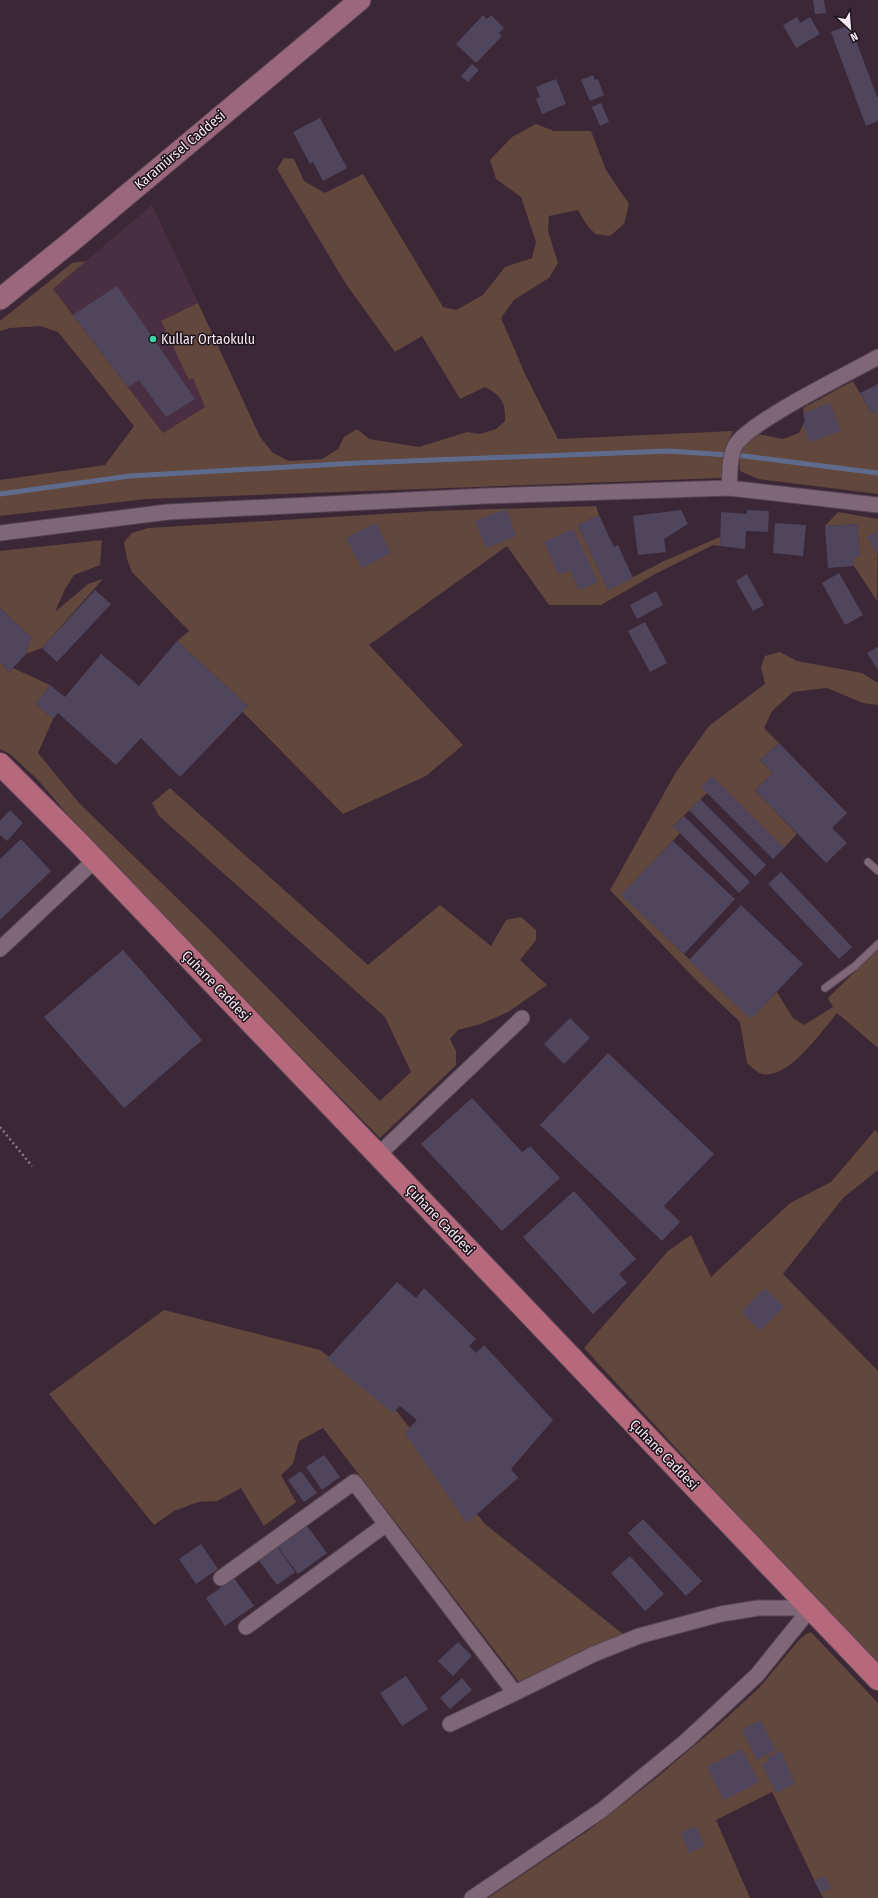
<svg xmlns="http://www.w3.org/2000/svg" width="878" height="1898" font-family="'Fira Sans Condensed',sans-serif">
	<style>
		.built { fill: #4a2f43 }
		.green { fill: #61473c }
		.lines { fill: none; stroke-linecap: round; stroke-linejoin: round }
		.stream { stroke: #5f6b8d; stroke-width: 5 }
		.building { fill: #4f465e }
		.service-casing { stroke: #564451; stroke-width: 9 }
		.minor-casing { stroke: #564451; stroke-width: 17 }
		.secondary-casing { stroke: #564451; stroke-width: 23 }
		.primary-casing { stroke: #564451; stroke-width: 24 }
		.path { stroke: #8c7987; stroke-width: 2.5; stroke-dasharray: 2 3; stroke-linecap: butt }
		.service { stroke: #7f6778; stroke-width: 7 }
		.minor { stroke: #7f6778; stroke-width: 15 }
		.secondary { stroke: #9a687a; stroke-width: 21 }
		.primary { stroke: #b6697d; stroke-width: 22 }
		.poi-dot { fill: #36d4a7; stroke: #1d141b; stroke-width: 1.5 }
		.labels { text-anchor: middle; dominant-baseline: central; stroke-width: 3; stroke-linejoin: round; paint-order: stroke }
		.street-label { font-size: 14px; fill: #f6e7f1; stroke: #1d141b }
		.poi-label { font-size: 14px; fill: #f6e7f1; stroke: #1d141b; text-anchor: start }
	</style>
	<rect width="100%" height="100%" fill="#3c2737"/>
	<path class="built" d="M152 205 198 303 260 437 205 407 163 433 53 289Z"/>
	<path class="green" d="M536 124 554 131H591L606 170 629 204 624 224 610 236 595 234 586 224 578 210 549 216 548 231 558 263 549 278 514 300 501 318 525 374 558 439 733 431 725 447 722 478 146 499 0 516V480L105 465 134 426 58 332 40 326 10 328 0 331V321L72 263 86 261 53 289 163 433 205 407 193 378 189 380 161 321 198 303 260 437 273 453 289 461 322 459 338 449 344 437 357 429 369 439 419 447 467 432 480 434 496 429 505 421C506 403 501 395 485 387L460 399 422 336 395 352 346 284 277 169 284 158 294 159 304 181 325 193 363 174 443 307 456 310 483 295 505 267 532 258 536 242 521 197 496 179 490 160 512 137Z
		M853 381 872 414 878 411V494L758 479 740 471C738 451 740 446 758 434L783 439 799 433 805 421 803 408Z
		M596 506 599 515 578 525 608 590 664 561 720 537V546L713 545 655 574 601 605H549L507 546 369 645 463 745 426 776 343 814 242 711 248 706 177 641 189 631 132 572 127 559 124 542 132 533 148 528 432 511Z
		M838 512 878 519 877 601 854 566V557H860L857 524 825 526Z
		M102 540 100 565 74 575 65 589 55 612 88 584 103 579 42 648 26 654 31 637 0 608V551Z
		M780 652 797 661 862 673 878 683V705L863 703 827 688 793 692 772 711 764 728 779 743 760 760 773 773 755 790 797 834 784 848 707 793 673 826 680 833 622 895 751 1018 777 992 793 1018 804 1025 833 1007 828 998 878 949V1048L837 1013C822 1031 788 1080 762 1074 757 1073 751 1066 747 1063L740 1022 696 980 610 890 676 772 709 726 765 684 761 667 765 656Z
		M0 662 9 672 13 668 50 685 36 704 53 719 38 753 80 804 210 930 380 1101 411 1072 385 1017 159 816 152 803 170 788 368 965 440 905 491 946 506 920 521 917 536 930V940L520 960 547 985 508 1012 481 1024 458 1030 450 1039 456 1051V1065L380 1138 123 875 67 814 38 780 10 754 0 749Z
		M875 1130 878 1133V1170L843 1198 783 1274 878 1371V1664L800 1583 584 1348 668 1251 691 1235 711 1277 790 1203 831 1182Z
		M164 1310 320 1350 391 1404 485 1524 624 1635 579 1652 538 1674 519 1682 323 1428 299 1441 293 1464 281 1475 296 1502 264 1526 241 1488 217 1501 198 1502 174 1511 154 1525 49 1394Z
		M811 1632 878 1703V1898H823L772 1792 716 1820 750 1898H488L589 1830 655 1779 721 1723 760 1687 799 1640 806 1634Z"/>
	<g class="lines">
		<path class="stream" d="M0 494 130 476 357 463 668 451 744 456 878 473"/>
	</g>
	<path class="building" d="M813 0H824L826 13 815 14Z
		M483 15 487 19 491 15 504 28 499 33 502 36 476 63 456 44Z
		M797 17 800 23 810 17 820 34 796 48 783 25Z
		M850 25 878 99V121L866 126 831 32Z
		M472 64 479 70 468 82 461 76Z
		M593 75 595 80 598 79 604 95 590 101 581 80Z
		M556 79 566 104 542 114 536 99 540 97 536 87Z
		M601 103 609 122 600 126 592 107Z
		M320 118 347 168 323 181 313 162 310 164 293 132Z
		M117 286 195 399 166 417 139 380 128 387 73 315Z
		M878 384V411L872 414 860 393Z
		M830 403 841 431 810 442 803 425 805 421 803 413Z
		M506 509 516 536 486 548 475 521Z
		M681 510 688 524 664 539 666 552 638 555 633 516Z
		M747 510 769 511 768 532 746 531 745 549 720 546 721 512 747 514Z
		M599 515 614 547 618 545 633 578 608 590 578 525Z
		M376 523 391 553 362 568 346 538Z
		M775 523 806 525 803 556 773 553Z
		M857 524 860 557H854V566L828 568 825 526Z
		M573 529 598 582 579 590 570 570 559 575 544 542Z
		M878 530V554L867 537Z
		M839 573 863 615 845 625 822 583Z
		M747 574 764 605 753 611 736 581Z
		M95 590 111 604 57 662 42 648Z
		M656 591 663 605 637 619 630 605Z
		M0 608 31 637 26 654 9 672 0 662Z
		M645 622 667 663 650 672 628 631Z
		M177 641 248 706 180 777 141 738 116 765 58 713 53 719 36 704 50 685 65 697 101 654 139 686Z
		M878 647V670L867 653Z
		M779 743 847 813 832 828 847 843 826 863 755 790 773 773 760 760Z
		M712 776 784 848 773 859 701 787Z
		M700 799 766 865 755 876 689 810Z
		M10 810 23 823 7 841 0 835V821Z
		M684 816 750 882 739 893 673 826Z
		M21 839 51 871 0 920V859Z
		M673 841 735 899 684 954 621 895Z
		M781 872 852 947 839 959 768 884Z
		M741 905 803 964 751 1019 689 960Z
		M123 950 202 1040 124 1108 44 1017Z
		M570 1018 590 1038 564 1064 544 1044Z
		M608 1053 714 1154 664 1206 680 1222 662 1241 540 1125Z
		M472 1098 522 1152 530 1146 560 1178 502 1231 421 1144Z
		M574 1191 636 1259 619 1274 627 1283 593 1314 523 1237Z
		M397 1282 416 1298 424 1288 476 1339 469 1346 476 1353 484 1345 553 1420 511 1469 518 1478 467 1523 405 1433 417 1420 400 1406 393 1413 327 1359Z
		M765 1288 784 1307 760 1331 742 1312Z
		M324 1455 340 1477 322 1490 306 1467Z
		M301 1471 317 1493 304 1502 288 1480Z
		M643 1519 702 1581 686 1596 628 1533Z
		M307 1526 327 1553 298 1574 278 1547Z
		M201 1544 218 1569 196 1584 179 1559Z
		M276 1545 295 1572 277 1585 257 1558Z
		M630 1556 664 1594 645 1611 611 1573Z
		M234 1578 254 1606 225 1626 206 1598Z
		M458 1642 472 1656 453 1676 438 1661Z
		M406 1676 428 1709 402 1726 380 1693Z
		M462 1678 472 1690 450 1709 440 1698Z
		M760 1720 776 1750 757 1760 742 1730Z
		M742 1749 759 1782 724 1800 707 1767Z
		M781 1751 795 1784 776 1793 762 1765 769 1761 768 1757Z
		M696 1826 705 1846 689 1853 681 1833Z
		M825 1876 831 1888 821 1893 814 1881Z"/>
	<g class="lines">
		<g class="service-casing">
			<path id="service" d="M868 862 878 871
				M825 988 855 966 878 944"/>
		</g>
		<g class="minor-casing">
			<path id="minor" d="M729 488C730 475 729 457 735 446 748 422 850 373 878 357
				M0 533 168 512 485 496 729 488 878 505
				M0 949 95 860
				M378 1155 522 1018
				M221 1578 354 1482 515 1693
				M246 1627 385 1525
				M450 1724 515 1693 594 1654 639 1636 721 1614 758 1608H811
				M472 1898 602 1810 686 1741 757 1675 811 1608"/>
		</g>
		<g class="secondary-casing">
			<path id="secondary" d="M0 299 72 241 360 0"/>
		</g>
		<g class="primary-casing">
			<path id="primary" d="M0 764 77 841 378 1155 878 1679"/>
		</g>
		<path class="path" d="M0 1127 32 1166"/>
		<use href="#service" class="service"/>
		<use href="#minor" class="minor"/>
		<use href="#secondary" class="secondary"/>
		<use href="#primary" class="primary"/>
	</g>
	<circle class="poi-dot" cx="153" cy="339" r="4"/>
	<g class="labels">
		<g class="street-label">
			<text transform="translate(180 150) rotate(-40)">Karamürsel Caddesi</text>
			<text transform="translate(216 986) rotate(46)">Çuhane Caddesi</text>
			<text transform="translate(440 1220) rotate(46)">Çuhane Caddesi</text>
			<text transform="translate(664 1455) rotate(46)">Çuhane Caddesi</text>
		</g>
		<g class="poi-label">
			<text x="161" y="339">Kullar Ortaokulu</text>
		</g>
	</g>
	<g transform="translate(850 28) rotate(154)" stroke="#1d141b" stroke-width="3" paint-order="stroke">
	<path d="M0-3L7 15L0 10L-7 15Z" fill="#f6e7f1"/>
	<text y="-6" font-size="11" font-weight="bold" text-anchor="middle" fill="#f6e7f1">N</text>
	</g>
</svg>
